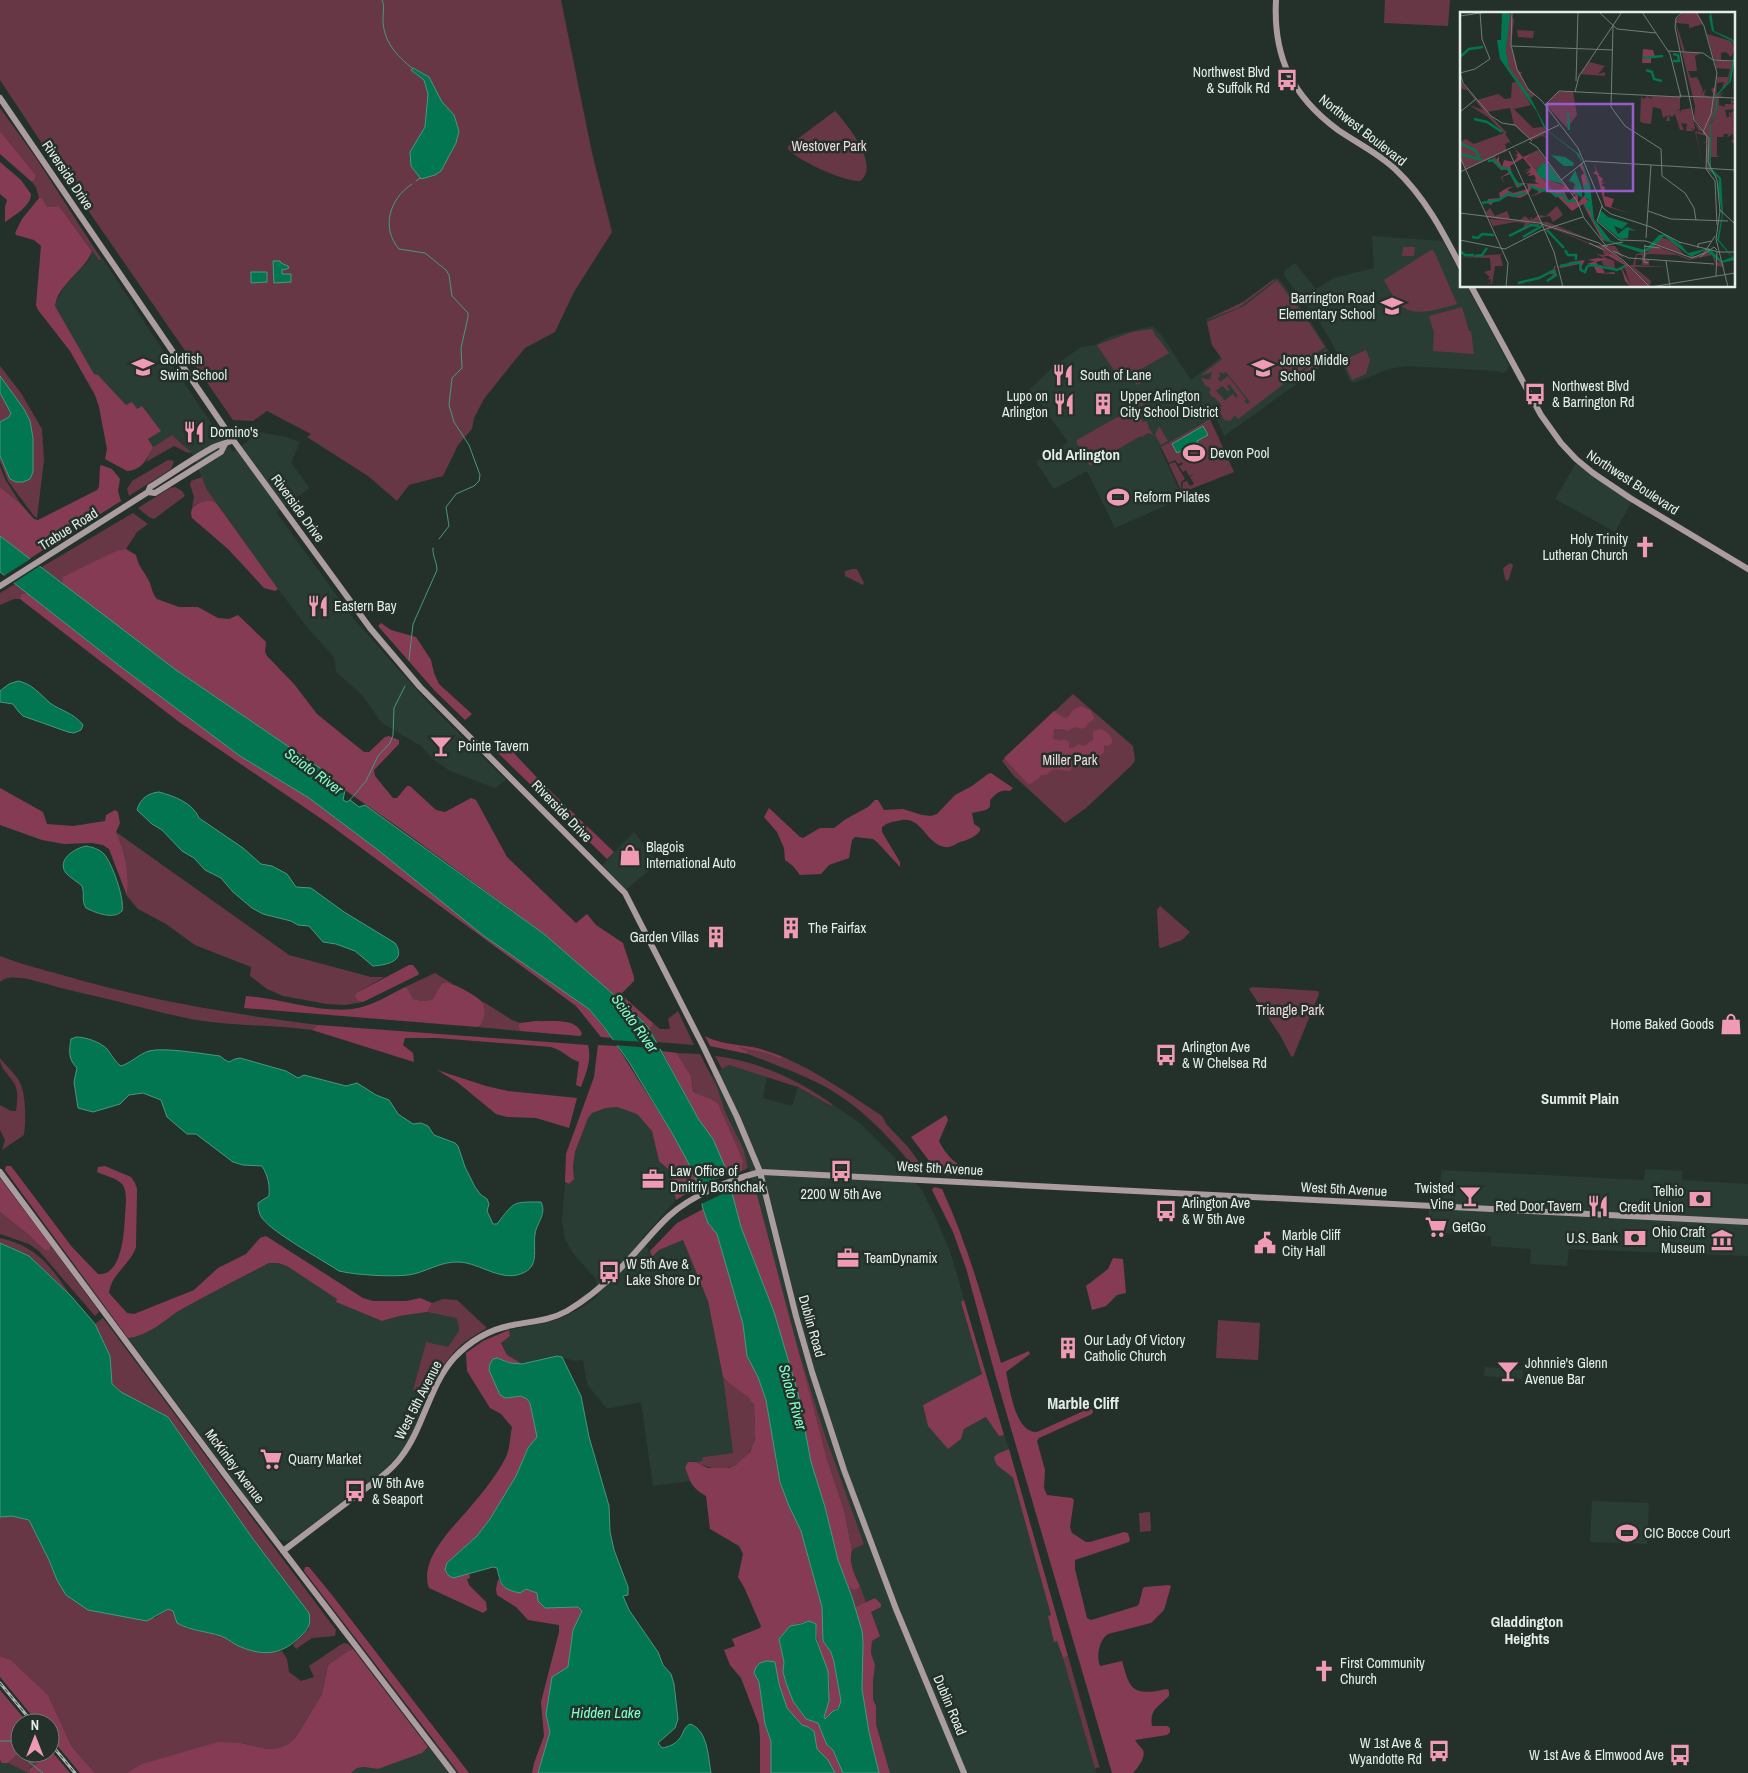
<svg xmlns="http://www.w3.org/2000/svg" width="1748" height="1773" font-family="'Archivo Narrow',sans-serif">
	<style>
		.built { fill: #2a3d34; fill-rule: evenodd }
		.green { fill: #683746; fill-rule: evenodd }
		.forest { fill: #863b54 }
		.water { fill: #027551; stroke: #46997f }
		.pier { fill: #24312b }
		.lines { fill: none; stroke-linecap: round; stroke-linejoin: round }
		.stream { stroke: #46997f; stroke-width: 1 }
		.major { stroke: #aa9c9f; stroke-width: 6 }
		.rail-casing { stroke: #adb6b2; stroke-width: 3 }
		.rail { stroke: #24312b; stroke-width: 1; stroke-dasharray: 4; stroke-linecap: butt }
		.labels { text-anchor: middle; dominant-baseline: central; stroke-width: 5; stroke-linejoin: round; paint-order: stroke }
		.poi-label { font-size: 14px; fill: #e5ede9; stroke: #24312b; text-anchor: start }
		.street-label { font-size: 14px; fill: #e5ede9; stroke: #24312b }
		.park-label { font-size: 14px; fill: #f1d9df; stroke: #24312b }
		.neighbourhood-label { font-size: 15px; font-weight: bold; fill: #e5ede9; stroke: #24312b }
		.water-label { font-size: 15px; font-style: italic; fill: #82ffc8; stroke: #24312b }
		.quarter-label { font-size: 16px; font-weight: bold; fill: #e5ede9; stroke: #24312b }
		.inset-river { fill: none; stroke: #027551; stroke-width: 2.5 }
		.inset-road { fill: none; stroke: #717c77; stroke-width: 1 }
		.view { fill: #965cca; fill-opacity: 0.15; stroke: #965cca; stroke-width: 2.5 }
		.inset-edge { fill: none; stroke: #e5ede9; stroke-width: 2.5 }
	</style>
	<rect width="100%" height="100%" fill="#24312b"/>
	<path class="built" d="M1372 236 1443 241 1462 277V286H1467L1509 365 1507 371 1502 373 1497 371 1407 366 1389 369 1354 383 1350 381 1332 343 1320 323 1285 277 1284 271 1295 263 1316 289 1334 278 1374 268Z
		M92 251 100 261 103 259 204 413 233 452 247 442 253 434 259 432 286 437 300 442 291 463 310 488 276 512 353 618 429 704 506 780 495 788 450 771 434 760 421 746 382 723 362 695 336 672 334 657 307 627 278 589 217 504 206 488 192 453 172 435 153 447 148 439 160 431 142 406 137 409 126 405 98 375 94 374 92 371 55 306V304L64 287 89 260Z
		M1276 278 1280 280 1309 319 1333 358 1224 436 1216 418 1205 423 1204 422 1160 448 1183 498 1115 528 1087 471 1054 489 1036 462 1068 442 1030 389 1053 367 1081 347 1095 345 1109 337 1122 333 1153 326 1162 336 1191 380 1221 357 1212 345 1206 319 1243 302ZM1133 407 1141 436 1089 465 1077 444 1083 436 1084 437Z
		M1579 458 1607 479 1635 496 1615 532 1555 499Z
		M634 832 658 863 624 891 602 865Z
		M729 1065 767 1077 763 1098 792 1106 798 1087 830 1106 832 1104 861 1124 900 1163 922 1191 934 1214 949 1249 958 1277 964 1300 961 1303 982 1374 923 1405 928 1425 948 1448 961 1439 964 1429 987 1417 999 1435H1004L1009 1449 997 1454 999 1468 1007 1472 1013 1478 1051 1615 1048 1616 1054 1642 1057 1641 1066 1667 1096 1773H890L876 1724V1706L873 1699V1681L875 1665 871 1653 872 1641 880 1635 870 1612 881 1607 875 1598 866 1602 851 1565 850 1556 852 1550 864 1544 823 1429 793 1333 748 1165 711 1075Z
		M617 1107 637 1114 652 1131 659 1161 670 1171 676 1200 642 1238 652 1257 659 1250 683 1240 708 1301 723 1377 733 1453 703 1457V1461L688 1462 685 1467 690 1481 653 1486 641 1402 607 1409 587 1384 583 1360 575 1361 557 1356 522 1364 507 1355 501 1342 510 1336 509 1330 550 1322 564 1317 583 1307 598 1296 596 1279 573 1253 565 1239 562 1222 565 1182 569 1184 574 1179 573 1166 575 1152 588 1118 592 1113 606 1108Z
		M1645 1169 1682 1171V1180L1748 1184V1256L1569 1249 1567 1266 1530 1264 1531 1249 1491 1246V1236L1428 1232 1429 1205 1440 1206 1441 1170 1644 1180Z
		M269 1263H278L287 1266 338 1299 336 1302 382 1321 399 1316 427 1312 456 1318 458 1322 459 1331 448 1348 426 1342 413 1390 429 1394 408 1441 397 1457 384 1470 293 1539 286 1541 279 1539 271 1531 128 1338 137 1337 150 1331 182 1309Z
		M1485 1367 1523 1370 1522 1379 1484 1376Z
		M1592 1501 1649 1503 1647 1544 1590 1542Z
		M435 1742 459 1773H351L357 1768 364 1767 378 1769 422 1753Z
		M0 1760 2 1763H8L28 1773H0Z"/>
	<path class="green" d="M0 0H561L592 153 612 232 574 292 555 332 525 348 507 370 484 399 474 418 472 429 458 445 443 476 409 485 397 501 368 476 307 437 311 434 267 411 253 421 233 420 45 148 0 80Z
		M1385 0H1450L1448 26 1384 23Z
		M0 108 36 158 102 260H99L59 206 47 207 42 198H39L36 187 32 182 35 179V174L0 131Z
		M835 111C847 124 881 166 860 181 845 182 798 161 788 149V146Z
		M1403 247H1415L1414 256H1402Z
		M1431 250 1434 251 1457 304C1438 309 1411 320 1396 301 1392 295 1388 287 1384 280Z
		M1274 279 1275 280 1238 308 1206 320 1243 302Z
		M1277 280 1308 321 1325 347 1318 352 1307 366 1238 419 1235 415 1230 421 1224 420 1218 408 1222 406 1214 397H1212L1209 392 1211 390 1208 386 1206 387 1201 378 1210 380 1212 372 1200 376 1222 359 1212 345 1207 322 1244 306ZM1221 372 1223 374 1226 372 1250 402 1247 404 1244 401 1246 399 1228 376 1220 382 1218 378 1221 376 1219 374ZM1229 384 1238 396 1236 398 1233 394 1224 401 1223 398 1216 391 1222 386 1228 391 1230 390 1227 386Z
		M1462 307 1469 331H1471L1474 354 1433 351 1434 333 1429 316Z
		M1152 329 1157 338H1158L1169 353 1121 381 1097 345 1132 332Z
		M1326 349 1330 359 1305 378 1301 373C1311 366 1317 357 1326 349Z
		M1366 350 1370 360 1366 374 1352 380 1343 360Z
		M0 366 21 393 42 429 44 460 37 518 34 516 8 481 0 461Z
		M1149 372 1152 377 1137 385 1134 380Z
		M1138 391 1146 403 1139 407 1131 394Z
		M1133 401 1138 408H1134L1139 410 1142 416 1140 417 1143 422 1146 421 1149 427 1148 430 1150 429 1153 435 1148 433 1142 437 1141 436 1097 461 1093 465H1089L1077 444V440L1133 408Z
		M1210 419 1234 472 1183 492 1182 491 1183 482 1187 481 1190 486 1194 484 1190 477 1194 474 1189 476 1186 470 1183 472 1179 466 1183 464 1182 462 1178 464 1175 460 1169 463 1161 447Z
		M1159 426 1168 441 1161 445 1155 435Z
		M172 435 192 453 186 452 174 446 146 462 153 447Z
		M168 460 174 461 171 469 129 496 127 489 132 481Z
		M1175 462 1185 479 1181 482V490L1169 464Z
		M0 466 5 479 20 503 0 487Z
		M202 477 206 488 217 504 212 501 196 504 192 508 194 497 190 484 191 481Z
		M175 487 182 491 185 496 154 519 149 517 138 508 170 488Z
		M133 513 148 524 137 532 126 549 118 550 62 580 63 585 40 568Z
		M1510 563 1513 565 1509 579 1507 581 1505 579 1503 568Z
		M853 569H857L864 583 863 585 845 576V571Z
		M15 584 27 593 21 594 20 599H14L0 605V593Z
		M1073 694 1133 746 1135 760 1133 764 1086 808 1065 823 1014 776 1002 761Z
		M116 832 289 955 371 977H384L358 992V1001L363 1002 345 1005 327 1004 283 996 267 989 250 976 251 967 195 945 166 924 138 909 127 896C130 875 125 851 116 832Z
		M1160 906 1190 932 1182 940 1161 948 1159 947 1157 910Z
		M0 956C20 964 41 969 62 975 146 1000 232 1014 318 1025L312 1030C276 1025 239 1026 203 1021 166 1015 131 1004 95 996 79 992 63 989 47 984 36 981 9 972 0 982Z
		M435 973 453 984 446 982 441 984 433 999C425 1002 421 1001 413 999L408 989 405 987Z
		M1252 987 1318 991 1319 994 1293 1057 1291 1056 1280 1035 1249 989Z
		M482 1001 512 1020 520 1023 518 1026 520 1031 477 1027 481 1025 485 1007Z
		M678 1011 694 1045 657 1042 648 1027H652L653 1023 660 1029H669L670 1028 668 1019Z
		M736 1046 769 1054 781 1059 783 1057C818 1072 850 1095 882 1116L887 1125 908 1147 927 1173 922 1175 918 1173C892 1139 861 1106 822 1085 799 1073 773 1064 748 1054L746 1051Z
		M677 1053 700 1054 717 1087 725 1111 744 1151 748 1168 742 1171 743 1161 714 1101 698 1095 693 1090 691 1076Z
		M715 1056C758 1061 797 1079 832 1104L831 1106 798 1087 729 1065 722 1069Z
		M0 1058C6 1066 16 1074 20 1083 26 1094 26 1122 24 1135L2 1150 5 1140 0 1130V1105L11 1111H16C17 1102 19 1091 14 1083 8 1073 0 1069 0 1058Z
		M0 1212 30 1236 44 1250 49 1251 51 1246 98 1310 99 1312 95 1316 39 1251 29 1244 0 1234Z
		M0 1238C38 1247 50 1266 71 1296L29 1256 0 1243Z
		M443 1299 457 1300 487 1328C477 1334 466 1340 458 1348 444 1361 436 1378 429 1394L413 1390 426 1342 448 1347 459 1331 458 1322 456 1318 427 1312 432 1303Z
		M103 1318 264 1534 336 1630 335 1636 312 1638 296 1649 293 1645 309 1629V1613L253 1539 168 1417 121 1392 112 1383 110 1356 95 1324Z
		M1218 1320 1260 1323 1258 1360 1216 1358Z
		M793 1333 823 1429 864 1544 852 1550 844 1510 827 1459Z
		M723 1377C731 1387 750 1393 754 1406 755 1410 754 1417 754 1422 755 1428 756 1435 754 1441 745 1471 719 1474 695 1462L702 1461 703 1457 733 1453Z
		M1150 1512 1151 1531 1140 1532 1139 1513Z
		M12 1516 29 1520 49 1560 57 1580 155 1618 168 1609 173 1610 177 1623 187 1628 222 1636 241 1647 262 1653 282 1651 287 1659 289 1672 301 1681 314 1677 309 1666 340 1645 344 1643 348 1644 353 1649 348 1651 328 1665 322 1694 296 1737 288 1744 279 1748 267 1749 241 1743 139 1765 127 1773H95L72 1747 48 1695 11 1660 0 1656V1517Z
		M860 1586 866 1602 855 1607 849 1588 854 1590 858 1589Z
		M1068 1656 1100 1769 1098 1767 1095 1769 1063 1658Z
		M20 1752V1753H46L39 1762 29 1768 30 1773H28L8 1763Z"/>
	<path class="forest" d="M0 131 35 174V179L32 182 0 154Z
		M0 162 21 180 31 194C31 206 15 215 5 222V207L7 200 0 194Z
		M39 198H42L47 207 59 206 92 251C84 272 58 284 55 306L94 374 98 375 126 405 132 402 137 409 142 406 161 431 148 439 153 447C147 459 142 470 127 471L105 459 107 449 99 407 95 395 70 351 38 310 36 305 41 246 34 240 16 235 15 233 22 219Z
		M101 465 112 469 120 479 118 491 121 501 29 559 0 536V487L20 503 34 519 38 520 97 490 99 487 100 467Z
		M207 501H212L217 504 278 589 275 591 264 588 228 549 192 518C188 506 198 503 207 501Z
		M126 549 136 555C138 566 144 571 149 581 152 587 152 594 157 599L179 607H198L218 618 229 619 238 615 266 642 265 652 267 656 294 684 317 714 364 752H369L385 737 389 736 399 740V744L374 770 375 776 393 798H397L407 786H410L436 810 445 812 471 798 476 800 507 857 576 923 587 914 596 925 623 943 634 977V981L622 993 626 999 653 1023 652 1027H648L621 1001 544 934 398 827 345 790 320 768 176 670 63 585 62 580 63 577 118 550Z
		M27 593 121 667 240 756 309 798 378 850 484 936 589 1009 612 1038 601 1037 576 1006 326 822 179 722 20 599 21 594Z
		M381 623 391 630 416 637 431 660 434 673 439 684 472 714 465 720 435 691 378 626Z
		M1081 706 1091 711 1094 717 1093 720 1088 723 1086 727 1080 729 1079 728 1074 727 1068 731 1063 729H1054L1053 739 1061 741 1063 739 1069 742V748L1075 747 1078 744 1084 746 1093 740V731L1100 729C1106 731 1113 736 1112 743L1108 746 1104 745V752L1101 755 1100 759 1073 765 1070 771C1061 771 1053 765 1047 775H1041L1038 779 1030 784 1027 783 1004 758 1054 711 1064 718 1068 717 1073 710Z
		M506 747 513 752 543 784 614 852 607 859 498 753Z
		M991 773 1013 788 1010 791C1000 789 997 793 990 800V807L986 810 972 813 974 824 980 828V831C975 837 968 840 960 842 955 844 951 848 945 847 924 843 922 813 897 821 891 822 887 823 882 827V832L900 862V867L877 842 873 839 855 837 852 840 849 858 829 865 821 874 800 875 793 866 785 860 784 848 777 832 764 817 769 808 800 837 803 838 820 828H834L846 819 868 807 875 800H878L884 810 903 809 922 815 931 816 937 814 955 795 972 786 988 774Z
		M0 788 43 812 47 824 73 826 105 821 106 815 115 810 118 812 120 823 116 832C125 851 130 875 127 896L109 849 103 845 92 843 64 844 42 840 0 825Z
		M409 965H413L419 973 418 975 363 1002 358 1001 355 996 358 992Z
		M446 982C454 984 481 997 484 1005 486 1011 483 1019 481 1025L477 1027 244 1008 246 996C279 998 320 1013 352 1009 371 1007 389 995 405 987L408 989 413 999C421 1001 425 1002 433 999L441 984Z
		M536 1021C551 1022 576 1017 582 1034L580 1036 520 1031 518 1026 520 1023Z
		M318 1025 588 1045C592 1060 586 1073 581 1087L576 1085 579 1062C567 1058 565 1051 551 1047L437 1038H405L403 1045 413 1053 414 1062 312 1030Z
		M705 1036C720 1044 735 1044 752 1047 763 1049 773 1053 783 1057L781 1059 769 1054 738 1047 747 1051 748 1054 710 1046Z
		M598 1045 617 1046 672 1133 695 1175 698 1187 676 1200 670 1171 659 1161 652 1131 637 1114 617 1107 606 1108 592 1113 588 1118 575 1152 573 1166 574 1179 569 1184 565 1182 566 1154 594 1077Z
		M662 1051 677 1053 691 1076 693 1091C700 1097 711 1097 718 1104L743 1161 742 1171 727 1175 713 1139 699 1120Z
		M437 1070 486 1086 508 1091 577 1098 569 1128 536 1118 507 1117 496 1114 457 1082Z
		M946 1115 948 1120 939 1141C946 1155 953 1162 967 1170L969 1176 940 1175 911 1137Z
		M6 1166H11L72 1247 98 1274C122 1277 124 1232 125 1217 125 1207 129 1191 121 1183 116 1178 103 1175 97 1172L98 1167 105 1166 131 1177 135 1183 137 1189 136 1247C131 1264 111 1274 109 1293L127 1313 134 1314 194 1290 218 1268 246 1254 260 1238 266 1236 363 1298 373 1301H406L420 1298 432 1303 427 1312 399 1316 382 1321 336 1302 337 1299 287 1266 278 1263H269C240 1278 211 1293 182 1309 164 1320 149 1336 128 1338L5 1170Z
		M0 1178 51 1246 49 1251 44 1250 30 1236 0 1212Z
		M747 1183 754 1186 756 1191 827 1459 844 1510 852 1550C848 1563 855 1575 860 1586L858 1589 854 1590 849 1588 838 1560 825 1507 811 1462 791 1369 774 1312 741 1227 731 1191Z
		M934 1187 942 1189C968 1245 984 1304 1001 1363L1029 1351 1030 1354 1006 1372C1010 1389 1015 1433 1037 1432L1088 1409H1092L1093 1412 1092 1414 1039 1438 1037 1441 1045 1470 1044 1488 1047 1495 1072 1498 1074 1500 1070 1527 1072 1533 1086 1542H1090L1124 1532 1128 1533 1130 1540 1129 1542 1075 1560V1569L1087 1618 1091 1620 1137 1606 1139 1604 1143 1588 1145 1587 1169 1585 1171 1586 1164 1610 1151 1623 1108 1634C1099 1640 1096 1656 1100 1666L1122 1661C1124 1668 1126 1677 1130 1684 1137 1696 1157 1691 1167 1689L1169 1691V1696C1158 1707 1149 1710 1152 1726H1167L1170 1728V1732L1167 1735 1135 1740C1137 1744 1141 1747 1143 1750 1146 1758 1138 1767 1133 1773H1112L995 1374 966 1268 953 1232 932 1190Z
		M703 1209 708 1223 717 1234 744 1324 747 1356 758 1377 766 1400 780 1482 789 1506 801 1531 822 1607 823 1641 831 1652 834 1662 841 1701 840 1706 833 1711 825 1719 824 1717C828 1703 832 1685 827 1670 821 1653 816 1642 816 1624L809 1621 790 1626 779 1639 784 1662 783 1672 786 1683 793 1701 806 1719 818 1723 827 1745 833 1750 843 1773H835L828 1760 817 1749 814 1731 809 1727 802 1726 787 1708 779 1684 775 1662 754 1673 759 1682 765 1724 771 1741V1773H760V1738L759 1725 741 1678 730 1665 724 1650 735 1646 732 1639 760 1628 761 1626 744 1587 738 1577 743 1554 739 1546 710 1529 706 1496C692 1488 690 1482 685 1467L688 1462H695L708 1468H729L736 1465 750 1452 755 1439 754 1405 748 1397 729 1383 723 1377 708 1301 683 1240 659 1250 652 1257 650 1251 677 1223Z
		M1113 1258 1123 1259 1126 1293 1117 1295 1106 1306 1092 1310 1086 1286 1108 1269Z
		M964 1300 1004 1435 999 1436 986 1417 964 1429 961 1439 948 1449 928 1426 923 1405 982 1374 961 1302Z
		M509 1330 510 1336 501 1343 507 1355 522 1364 510 1363 497 1358 506 1398C515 1397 524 1393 530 1403L538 1437 528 1448 516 1476 490 1519 477 1536 447 1563 453 1578 469 1573 470 1578 467 1579 469 1585 486 1602 487 1610 483 1613 429 1588C418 1558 456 1525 472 1505 482 1494 500 1470 506 1457 510 1449 510 1436 512 1427L501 1414 490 1408 467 1371 466 1353 483 1341Z
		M1009 1449 1068 1656 1063 1658 1057 1641 1054 1642 1048 1616 1051 1615 1013 1478C1006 1470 995 1468 994 1457L997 1454Z
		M305 1567H309L332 1595 469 1773H459L304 1571Z
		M498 1579 505 1588 526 1589 537 1593 545 1608 578 1607 582 1611 573 1630 568 1667 546 1714 550 1732 538 1773H532L534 1763 544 1736 541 1702 559 1632V1625L528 1620 516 1607 497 1595 496 1589Z
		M875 1598 881 1604V1607L871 1612 880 1636 872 1641 871 1653 875 1665 873 1681V1699L876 1706V1724L890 1773H879L869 1732 862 1689 863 1642 855 1607Z
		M353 1649 428 1747 422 1753 378 1769 364 1767 357 1768 351 1773H127L139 1765 218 1742 241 1743 267 1749 279 1748 288 1744 296 1737 322 1694 328 1665 348 1651Z
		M0 1656 11 1660 48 1695 72 1747 95 1773H80L50 1737V1723H38L0 1677Z
		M0 1690 28 1723H20V1752L8 1763H2L0 1760Z
		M46 1753H53L70 1773H30L29 1769 39 1762Z"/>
	<path class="water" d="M413 68 429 77 442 102 454 115 459 131 456 143 441 171 435 175 421 179 411 166 410 152 425 127 428 94 424 80 411 70Z
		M273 261H280L281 263 288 266 289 268 284 270 282 269V274H291V282L274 283Z
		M251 272H267V282L251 283Z
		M0 376 24 409 30 421 33 438V472L30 479 23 482H16L10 479 0 456V422L9 417 11 413 0 393Z
		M1203 426 1208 435 1197 441 1200 447 1192 451 1189 447 1177 453 1172 444Z
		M0 536 176 670 320 768 345 790 343 800 347 802 350 800 359 807 365 805 544 934 621 1001 648 1027 699 1120 713 1139 725 1167 741 1227 774 1312 798 1393 811 1462 825 1507 838 1560 852 1597 862 1631 863 1642 862 1689 869 1732 879 1773H843L833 1750 827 1745 818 1723 806 1719 793 1701 786 1683 783 1672 784 1662 779 1639 790 1626 801 1624 809 1621 816 1624V1639L828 1671 829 1701 824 1717 825 1719 833 1711 838 1709 841 1701 834 1662 831 1652 823 1641 822 1607 801 1531 789 1506 780 1482 766 1400 758 1377 747 1356 743 1324 717 1234 708 1223 703 1209 695 1175 672 1133 629 1062 604 1027 589 1009 484 936 378 850 309 798 240 756 121 667 0 572Z
		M18 681C31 683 41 695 50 703 61 711 74 713 83 725L81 730 74 733 68 732 23 716 18 711 13 704 0 702V691L9 684Z
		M159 792C174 796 193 803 199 818L243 848 261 864 272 866 287 874 296 887 311 888 344 912 395 943C407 961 387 965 373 966L355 951 336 944 323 942 309 926 298 925 291 921 263 914 252 908 233 892 221 878 205 870 194 858 182 851 162 830 152 824 137 810C140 799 148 793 159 792Z
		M86 846C92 847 99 849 104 854 112 863 125 899 122 911 114 920 96 913 86 908 81 900 85 894 82 886 77 881 70 878 66 873 56 860 75 848 86 846Z
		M76 1037C86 1037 100 1042 107 1049 112 1055 114 1061 121 1066 131 1063 139 1054 149 1051 165 1047 203 1054 220 1056L225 1060 229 1062 235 1059 240 1058 286 1071 298 1078 304 1075 346 1086 357 1083 376 1095 389 1100 398 1114 413 1124 421 1123 428 1126 434 1135 455 1143 458 1146 465 1167 475 1187 480 1194 487 1199 489 1204 487 1211 493 1224H497C515 1201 512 1202 541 1202 547 1214 537 1222 535 1234 533 1248 539 1265 525 1272 503 1284 481 1263 459 1262 440 1261 425 1273 408 1275 391 1277 355 1275 339 1271 321 1259 273 1233 262 1218 259 1214 258 1208 258 1203L269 1196C270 1185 268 1176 262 1166L243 1165 233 1162 196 1134H187L167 1117 161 1100 143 1093 129 1095 120 1104 93 1112 78 1108 74 1082 77 1068C68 1059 69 1051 71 1039Z
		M0 1243 29 1256 71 1296 95 1324 110 1356 112 1384 121 1392 168 1417 253 1539 309 1613C311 1624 309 1628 301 1636 283 1654 265 1657 241 1647 234 1645 228 1638 221 1636 206 1631 191 1631 177 1623L173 1611 168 1609 147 1621 88 1610 66 1595 57 1580 49 1560 29 1520 12 1516 0 1517Z
		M557 1356 562 1357 581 1396 589 1437 609 1506 610 1532 614 1550 628 1587V1595L623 1596 629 1610 658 1652 663 1665 671 1674 674 1684 678 1719 675 1728 658 1743 662 1748C668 1747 676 1744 680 1738 684 1733 683 1728 690 1724 708 1730 708 1757 711 1773H538L550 1732 546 1714 552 1677 568 1667 573 1630 582 1611 578 1607 545 1608 538 1601 537 1593 526 1589 520 1593C501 1589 501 1585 497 1568L493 1567 453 1578 448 1575 445 1570 447 1563 477 1536 490 1519 516 1476 528 1448 537 1437 530 1403 527 1399 521 1396 506 1398 500 1395 489 1370 490 1364 493 1359 497 1358 510 1363 522 1364Z
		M768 1661 775 1662 779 1684 787 1708 802 1725 808 1727 814 1731 817 1749 828 1760 835 1773H771V1741L765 1724 759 1682 754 1673C756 1665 759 1662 768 1661Z"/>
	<path class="pier" d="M32 558 41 565 12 584 2 577Z
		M610 1040 661 1043 664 1049 614 1045Z
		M729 1174 733 1189 699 1205 696 1190 707 1183Z"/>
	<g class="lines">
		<path class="stream" d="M382 0C385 6 383 12 383 19 383 41 396 55 412 68
			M416 181 420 178
			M412 184C389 199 381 228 399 249L425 253 446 270 449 275 452 296 468 313V317L461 348 462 368 452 378 449 405 454 422 469 445 480 475 479 481 474 486 456 494 450 502 446 507 449 526 439 539
			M409 660 413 624 437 570C437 562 432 555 433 548
			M350 800 366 781 378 756 390 743 393 735 394 708 405 686
			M0 1741H12L20 1746
			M24 1753 29 1762 43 1773"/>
		<path class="major" d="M1276 0C1273 57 1292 96 1338 130 1357 143 1378 153 1395 169 1425 197 1443 232 1462 269
			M0 98 233 440 370 628 420 687 625 893 703 1046 737 1117 760 1172 796 1316 812 1372 844 1470 896 1609 964 1773
			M1471 286 1541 415 1561 443 1576 459 1593 473 1630 498 1748 569
			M148 492 155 493 216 455 221 452 225 444
			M0 586 148 492 150 487C171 474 192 459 214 447 220 444 227 443 233 440
			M0 1172 232 1484 453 1773
			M283 1551C308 1532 333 1513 358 1494 373 1483 390 1472 401 1457 424 1427 429 1386 454 1358 470 1341 490 1329 513 1325 532 1321 549 1321 567 1311 591 1297 614 1276 633 1255 645 1242 656 1228 669 1216 692 1195 730 1180 760 1172L1748 1222"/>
		<g class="rail-casing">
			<path id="rail" d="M0 1683 33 1723
				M50 1743 75 1773"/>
		</g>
		<use href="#rail" class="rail"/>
	</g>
	<defs>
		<g id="bus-bare" transform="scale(1.725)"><path d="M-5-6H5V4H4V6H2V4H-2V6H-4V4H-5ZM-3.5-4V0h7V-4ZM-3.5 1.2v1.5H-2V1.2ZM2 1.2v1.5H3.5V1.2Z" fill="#f19ab3" stroke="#24312b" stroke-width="2.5" paint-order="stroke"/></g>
		<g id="school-bare" transform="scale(1.725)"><path d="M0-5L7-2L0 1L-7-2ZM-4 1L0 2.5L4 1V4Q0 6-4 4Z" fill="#f19ab3" stroke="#24312b" stroke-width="2.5" paint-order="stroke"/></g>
		<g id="restaurant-bare" transform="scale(1.725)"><path d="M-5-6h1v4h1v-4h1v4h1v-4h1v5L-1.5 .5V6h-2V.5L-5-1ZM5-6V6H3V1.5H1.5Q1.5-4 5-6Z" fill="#f19ab3" stroke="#24312b" stroke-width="2.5" paint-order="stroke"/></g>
		<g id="building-bare" transform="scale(1.725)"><path d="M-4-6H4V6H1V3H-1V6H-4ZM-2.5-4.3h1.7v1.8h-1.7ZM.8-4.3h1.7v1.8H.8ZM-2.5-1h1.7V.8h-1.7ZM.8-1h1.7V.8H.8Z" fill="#f19ab3" stroke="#24312b" stroke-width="2.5" paint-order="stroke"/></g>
		<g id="stadium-bare" transform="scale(1.725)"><path d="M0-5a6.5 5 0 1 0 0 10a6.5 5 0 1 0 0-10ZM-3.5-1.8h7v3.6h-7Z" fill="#f19ab3" stroke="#24312b" stroke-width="2.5" paint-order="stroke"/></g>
		<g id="church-bare" transform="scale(1.725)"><path d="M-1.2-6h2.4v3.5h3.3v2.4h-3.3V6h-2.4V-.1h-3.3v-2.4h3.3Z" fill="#f19ab3" stroke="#24312b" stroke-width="2.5" paint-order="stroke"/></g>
		<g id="bar-bare" transform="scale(1.725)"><path d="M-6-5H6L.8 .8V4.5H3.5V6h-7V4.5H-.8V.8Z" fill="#f19ab3" stroke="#24312b" stroke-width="2.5" paint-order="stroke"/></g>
		<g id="shop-bare" transform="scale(1.725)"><path d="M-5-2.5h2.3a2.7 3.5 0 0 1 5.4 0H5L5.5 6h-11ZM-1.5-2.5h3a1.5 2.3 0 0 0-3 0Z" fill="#f19ab3" stroke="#24312b" stroke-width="2.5" paint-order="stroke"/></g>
		<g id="office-bare" transform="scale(1.725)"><path d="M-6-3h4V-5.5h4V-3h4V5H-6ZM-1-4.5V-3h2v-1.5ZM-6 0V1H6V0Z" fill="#f19ab3" stroke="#24312b" stroke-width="2.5" paint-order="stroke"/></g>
		<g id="bank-bare" transform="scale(1.725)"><path d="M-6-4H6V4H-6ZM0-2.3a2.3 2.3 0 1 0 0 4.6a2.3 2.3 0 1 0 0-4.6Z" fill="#f19ab3" stroke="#24312b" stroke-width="2.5" paint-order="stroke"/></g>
		<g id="supermarket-bare" transform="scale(1.725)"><path d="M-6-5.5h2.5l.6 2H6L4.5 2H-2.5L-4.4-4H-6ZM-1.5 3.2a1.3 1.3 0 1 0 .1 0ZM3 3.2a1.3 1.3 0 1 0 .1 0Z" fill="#f19ab3" stroke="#24312b" stroke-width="2.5" paint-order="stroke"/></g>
		<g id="museum-bare" transform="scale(1.725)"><path d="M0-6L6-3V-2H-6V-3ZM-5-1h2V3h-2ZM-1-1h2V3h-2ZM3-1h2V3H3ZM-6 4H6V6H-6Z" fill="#f19ab3" stroke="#24312b" stroke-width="2.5" paint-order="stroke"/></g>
		<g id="civic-bare" transform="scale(1.725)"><path d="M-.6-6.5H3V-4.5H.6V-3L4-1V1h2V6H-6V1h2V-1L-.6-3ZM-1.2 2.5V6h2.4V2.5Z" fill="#f19ab3" stroke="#24312b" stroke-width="2.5" paint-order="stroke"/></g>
	</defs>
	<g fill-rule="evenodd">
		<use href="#bus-bare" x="1287" y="80"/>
		<use href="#school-bare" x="1392" y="306"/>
		<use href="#school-bare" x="143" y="367"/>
		<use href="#school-bare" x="1263" y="368"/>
		<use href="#restaurant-bare" x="1063" y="375"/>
		<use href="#bus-bare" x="1535" y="394"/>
		<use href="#restaurant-bare" x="1064" y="404"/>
		<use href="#building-bare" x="1103" y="404"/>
		<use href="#restaurant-bare" x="194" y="432"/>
		<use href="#stadium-bare" x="1194" y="453"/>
		<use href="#stadium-bare" x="1118" y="497"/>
		<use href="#church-bare" x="1645" y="547"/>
		<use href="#restaurant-bare" x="318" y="606"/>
		<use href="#bar-bare" x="441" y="746"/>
		<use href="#shop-bare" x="630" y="855"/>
		<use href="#building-bare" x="791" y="928"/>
		<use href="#building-bare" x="716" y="937"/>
		<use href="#shop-bare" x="1731" y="1024"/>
		<use href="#bus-bare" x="1166" y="1055"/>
		<use href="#bus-bare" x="841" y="1171"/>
		<use href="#office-bare" x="653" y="1179"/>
		<use href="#bar-bare" x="1470" y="1196"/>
		<use href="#bank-bare" x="1700" y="1199"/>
		<use href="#restaurant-bare" x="1598" y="1206"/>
		<use href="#bus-bare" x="1166" y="1211"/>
		<use href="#supermarket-bare" x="1436" y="1227"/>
		<use href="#bank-bare" x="1635" y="1238"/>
		<use href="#museum-bare" x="1722" y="1240"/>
		<use href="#civic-bare" x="1265" y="1243"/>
		<use href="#office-bare" x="848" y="1258"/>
		<use href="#bus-bare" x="609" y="1272"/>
		<use href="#building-bare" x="1068" y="1348"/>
		<use href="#bar-bare" x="1508" y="1371"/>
		<use href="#supermarket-bare" x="271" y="1459"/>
		<use href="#bus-bare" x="355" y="1491"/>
		<use href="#stadium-bare" x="1627" y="1533"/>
		<use href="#church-bare" x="1324" y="1671"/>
		<use href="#bus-bare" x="1439" y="1751"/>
		<use href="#bus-bare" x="1680" y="1755"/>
	</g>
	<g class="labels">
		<g class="poi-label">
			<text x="1270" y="72" text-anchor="end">Northwest Blvd<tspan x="1270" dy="16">&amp; Suffolk Rd</tspan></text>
			<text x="1375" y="298" text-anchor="end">Barrington Road<tspan x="1375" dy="16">Elementary School</tspan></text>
			<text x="160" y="359">Goldfish<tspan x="160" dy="16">Swim School</tspan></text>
			<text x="1280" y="360">Jones Middle<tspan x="1280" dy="16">School</tspan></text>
			<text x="1080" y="375">South of Lane</text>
			<text x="1552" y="386">Northwest Blvd<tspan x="1552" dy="16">&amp; Barrington Rd</tspan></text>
			<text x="1048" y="396" text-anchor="end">Lupo on<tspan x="1048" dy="16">Arlington</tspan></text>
			<text x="1120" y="396">Upper Arlington<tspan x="1120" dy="16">City School District</tspan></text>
			<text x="210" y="432">Domino's</text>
			<text x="1210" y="453">Devon Pool</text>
			<text x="1134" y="497">Reform Pilates</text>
			<text x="1628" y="539" text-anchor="end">Holy Trinity<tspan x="1628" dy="16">Lutheran Church</tspan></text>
			<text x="334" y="606">Eastern Bay</text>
			<text x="458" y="746">Pointe Tavern</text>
			<text x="646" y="847">Blagois<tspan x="646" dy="16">International Auto</tspan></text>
			<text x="808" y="928">The Fairfax</text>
			<text x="699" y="937" text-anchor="end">Garden Villas</text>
			<text x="1714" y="1024" text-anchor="end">Home Baked Goods</text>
			<text x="1182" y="1047">Arlington Ave<tspan x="1182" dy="16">&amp; W Chelsea Rd</tspan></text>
			<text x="670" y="1171">Law Office of<tspan x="670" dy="16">Dmitriy Borshchak</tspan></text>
			<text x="1454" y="1188" text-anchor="end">Twisted<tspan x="1454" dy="16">Vine</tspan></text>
			<text x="1684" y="1191" text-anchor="end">Telhio<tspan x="1684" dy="16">Credit Union</tspan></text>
			<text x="841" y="1194" text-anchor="middle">2200 W 5th Ave</text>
			<text x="1182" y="1203">Arlington Ave<tspan x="1182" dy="16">&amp; W 5th Ave</tspan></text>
			<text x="1582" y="1206" text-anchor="end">Red Door Tavern</text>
			<text x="1452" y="1227">GetGo</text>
			<text x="1705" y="1232" text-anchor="end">Ohio Craft<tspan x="1705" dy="16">Museum</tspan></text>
			<text x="1282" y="1235">Marble Cliff<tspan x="1282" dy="16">City Hall</tspan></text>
			<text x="1618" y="1238" text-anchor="end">U.S. Bank</text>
			<text x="864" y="1258">TeamDynamix</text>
			<text x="626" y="1264">W 5th Ave &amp;<tspan x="626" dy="16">Lake Shore Dr</tspan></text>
			<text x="1084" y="1340">Our Lady Of Victory<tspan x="1084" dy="16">Catholic Church</tspan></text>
			<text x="1525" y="1363">Johnnie's Glenn<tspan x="1525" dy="16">Avenue Bar</tspan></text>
			<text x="288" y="1459">Quarry Market</text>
			<text x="372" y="1483">W 5th Ave<tspan x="372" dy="16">&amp; Seaport</tspan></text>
			<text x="1644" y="1533">CIC Bocce Court</text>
			<text x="1340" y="1663">First Community<tspan x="1340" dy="16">Church</tspan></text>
			<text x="1422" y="1743" text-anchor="end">W 1st Ave &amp;<tspan x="1422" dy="16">Wyandotte Rd</tspan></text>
			<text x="1664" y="1755" text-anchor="end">W 1st Ave &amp; Elmwood Ave</text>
		</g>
		<g class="street-label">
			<text transform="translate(1363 130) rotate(38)">Northwest Boulevard</text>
			<text transform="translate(68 175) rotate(56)">Riverside Drive</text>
			<text transform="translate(1633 482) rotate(33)">Northwest Boulevard</text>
			<text transform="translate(298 508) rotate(54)">Riverside Drive</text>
			<text transform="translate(68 529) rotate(-32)">Trabue Road</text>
			<text transform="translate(562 811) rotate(46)">Riverside Drive</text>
			<text transform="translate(940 1168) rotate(3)">West 5th Avenue</text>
			<text transform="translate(1344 1189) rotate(3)">West 5th Avenue</text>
			<text transform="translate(812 1326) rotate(74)">Dublin Road</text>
			<text transform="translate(418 1400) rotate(-63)">West 5th Avenue</text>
			<text transform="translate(235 1466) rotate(53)">McKinley Avenue</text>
			<text transform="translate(950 1705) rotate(67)">Dublin Road</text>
		</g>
		<g class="park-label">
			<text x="829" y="146">Westover Park</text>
			<text x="1070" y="760">Miller Park</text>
			<text x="1290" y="1010">Triangle Park</text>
		</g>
		<g class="neighbourhood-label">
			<text x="1081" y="454">Old Arlington</text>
			<text x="1580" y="1098">Summit Plain</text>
			<text x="1527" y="1621">Gladdington<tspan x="1527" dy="17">Heights</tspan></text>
		</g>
		<g class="water-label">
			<text transform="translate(314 771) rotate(36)">Scioto River</text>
			<text transform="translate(635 1023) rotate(54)">Scioto River</text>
			<text transform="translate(793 1397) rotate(74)">Scioto River</text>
			<text x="606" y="1712">Hidden Lake</text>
		</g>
		<g class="quarter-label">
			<text x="1083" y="1403">Marble Cliff</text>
		</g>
	</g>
	<g transform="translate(1460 12)">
		<rect width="275" height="275" fill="#24312b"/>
		<path d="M49 0 54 8 51 34 58 59 63 61 60 62 66 75 75 83 71 86 49 57 46 39ZM236 0 243 12 229 16V12L216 11 225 39H222L215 9 224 0ZM57 18 74 19 73 26 58 25ZM247 22 271 29 275 37 271 45 266 40 261 41V48L273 50 268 70 261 79 264 70 257 71 255 101 250 112 251 121 249 157 252 162 247 158 246 148 249 125 234 107 235 94 222 40 241 41 235 44 237 59H228L231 66 237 65 243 78 241 82 246 77 244 83 255 86 251 77 256 75 257 65H268L270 57 256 56 255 49 260 48 254 47ZM129 50 145 54 138 62 145 60V64L120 62ZM0 69 17 88 38 82 45 87 51 86 52 71 57 69 71 93 54 97 73 116 83 115 87 120 82 124 84 123 86 125 81 124 72 128 55 114 43 112 54 113 50 96 27 100 47 121 45 122 54 135 50 130 45 132 47 139 35 144 36 147 32 146 6 157 0 145V130L6 127 14 132 44 121 28 105 9 93 23 98 7 78 2 77ZM98 80H113L117 103 107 116 86 93ZM264 80 260 84 265 85 259 86V93L265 95V92H271V87L275 90 271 92 275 93V97L265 98 267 106 270 104 269 103V100H270L272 108 271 101 275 97V133L271 129 274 127 272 121 270 124 267 125 269 122H264L263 125H257V144L260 145H251V112L257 99V84ZM187 84 191 87 192 85 187 84 220 85V97L215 99 220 98V102L221 98 231 96 234 111 245 120 248 126V137L247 145H246L248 128 246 131 243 130H246V124L236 121 243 156 235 119 243 121 244 119H239L234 111 235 118 230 116 234 119H226L227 112 221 111 224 118H220L215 102 212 105 209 103 210 109H206L208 103 203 106 201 97 193 95 191 112 182 111 180 109 181 85 184 87ZM78 138 105 173 102 177 92 179 79 164 102 173 91 156 82 151 76 160 66 147 73 141 67 143ZM97 194 103 203 93 210 90 204 84 205 80 206 82 210H87L145 233 82 211 79 206 81 211 38 207 28 205 24 197 26 200 30 196 35 204 47 199 50 207 60 208 65 204 71 209 70 206 72 205V208L78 203 86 204ZM29 207 68 210 82 213 98 218 134 233 155 234 164 246 148 238 167 252 154 243 150 245 148 241V244H144L146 246 164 252 154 249 155 257 143 253 141 247 144 246 136 242 144 243 143 238 99 219 71 211 63 216 65 211 55 210 33 214ZM201 225 214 230 225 244H237L246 238 239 244 233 245 225 244 195 232ZM194 233 230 247 249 238 257 250 263 251 266 262 264 255H253H264L256 254 252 243 229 248 217 243 187 242 184 247 189 248V253H182V243H177L175 253 207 255H174L191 269 190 274 169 253H173L176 242 188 240ZM44 242 40 243 43 254H35L32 272 27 271H31V267L27 268 30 265 24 260 31 258 30 246 0 245ZM164 254H168L189 274 171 275Z" fill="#683746"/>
		<path d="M183 37 193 38 195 45 191 46V51H182ZM55 137 63 145 73 141 66 147 93 179 102 177 105 173 103 169 112 181 109 178 104 179 109 189 116 183 112 182 115 172 112 170V169L116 171 114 179 118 184V191L125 183 121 164 124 161 119 153 122 151 129 175V180L125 174 126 183 125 186 132 191 131 205 141 220 144 228 152 232 142 228 123 192 112 199 119 206 90 177 70 185 79 180 72 175 68 182 60 186 48 184 39 188 36 187 31 193 27 191 28 187 40 186 39 181 47 176 54 174 47 178 53 181 68 177 67 171 57 176 50 162 42 165 44 172 41 165 48 161V157L41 158 32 149H26L37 147 39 144V149L42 155 44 148 54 150 58 144H55L58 142ZM63 146 71 156 61 160 71 157 65 162 71 160 68 164 74 163 76 167 72 169 76 168 75 170 79 172 59 171 53 165 50 154ZM134 150 138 162 141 161 138 163 143 167 141 171 145 170 141 173 145 175 144 184 154 187 151 195 172 202 145 194 137 163 133 161 136 159ZM145 242 154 243 169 254 162 256 171 275 165 269 162 258 142 255 145 261 153 260 155 261V262L137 261 133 253 126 255 125 260 120 259 119 257 121 254 119 252 101 256 95 254 96 264 87 269 94 262H88L94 259V254L103 255 110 250 125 248 120 257 125 259V255L131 252H127L135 249 127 248 138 246 147 247 136 250 138 253 157 257 165 253Z" fill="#863b54" fill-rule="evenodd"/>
		<path d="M42 0 50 2 46 38 49 56 69 83 87 118 119 142 130 172 134 207 151 229 185 238 199 223 205 222 221 233 228 241 249 236 262 249 272 245 257 228 262 203 258 177 259 167 249 158 250 112 255 100 256 83 269 69 275 36 272 29 252 19 249 5 251 0 254 19 272 27 275 31V45L274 53 271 69 257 84V99L251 111V156L261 166 263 202 259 228 275 248 261 251 245 238 231 245 204 224 190 238 182 241 144 228 131 205V200L124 194 129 188 125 186 124 174 128 171 121 149 116 141 84 116 77 100 40 47 37 28H41ZM91 143 105 145 114 151 113 154H104ZM82 151 89 153 103 172 81 166 76 160ZM115 158 122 176V186L114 180 116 171 109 169ZM140 198 148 205 168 211 162 217 154 214 158 222 167 215 177 219 169 218 168 226 160 227 138 209Z" fill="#027551"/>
		<path class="inset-river" d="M213 42 218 43 219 49H213M0 45 9 37 23 35M183 46 203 44M186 58 192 60 194 67 202 69M108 101 109 118M14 107 27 110 42 120M0 131 16 139 19 145M0 142 22 148M28 149 34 148 41 156 48 157 58 173 62 172M70 174 82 179 88 177 96 184 102 182 107 189H116M22 191 39 188 49 181 53 184 66 181M87 218 104 236M49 224 71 213 79 214M12 225 18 226 22 222 34 223M63 225 82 214M105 238 108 243H116V248M0 239 5 243H14M15 244 22 243 27 236M120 251 121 258 125 260 127 255M100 254 119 250M127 254 134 253 157 258 165 254M87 269 96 263 94 259M58 271 79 266 94 258"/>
		<path class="inset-road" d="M52 0 51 33 57 57 68 77 82 89 118 136 143 196 151 202 191 215 221 231M139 0 157 17 196 21M182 0 210 42 221 85M223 0 216 6 215 15 234 108 249 126 248 150 257 168 260 199 256 227 268 275M236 0 244 14 257 61 251 102 243 120 247 124 246 157 255 169 257 213M0 4 27 0M153 14 151 95 165 114 201 137 202 164 225 181 234 196 236 208M51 34 153 38M208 39 243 41 253 48 275 49M0 61 3 71 31 104 42 111 55 113 72 129M0 61 15 57 30 47 22 27 20 0M116 69 118 0M115 80 119 64 162 0M219 84 275 86M85 93 99 79 221 85M0 100 16 87M69 130 77 135 117 189 124 206 147 235M49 139 82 212M0 145 48 251 46 275M0 160 99 113M101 168 125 149 275 158M142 194 137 209 159 228 186 229 232 246 244 241 255 224M259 197 275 212M188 199 211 207 268 209M0 201 79 211 139 231 164 249 190 275M81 210 94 240 103 275M186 226 191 153M0 228 45 237 80 219 123 205M219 230 259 240H275M129 231 144 238M185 233 184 250 188 251M142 234 163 230M184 234 200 236M238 236V232L251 229M153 239 169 246 254 252M240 245 254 235 257 238M206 249 210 275M256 264 257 239M191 275 275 261"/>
		<path class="view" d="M87 92H173V179H87Z"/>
		<rect width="275" height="275" class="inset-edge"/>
	</g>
	<g transform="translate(35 1738)"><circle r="24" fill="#24312b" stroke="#717c77"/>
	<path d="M0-4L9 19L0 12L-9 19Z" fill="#f19ab3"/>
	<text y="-8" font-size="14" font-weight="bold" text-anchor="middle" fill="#e5ede9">N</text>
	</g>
</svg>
